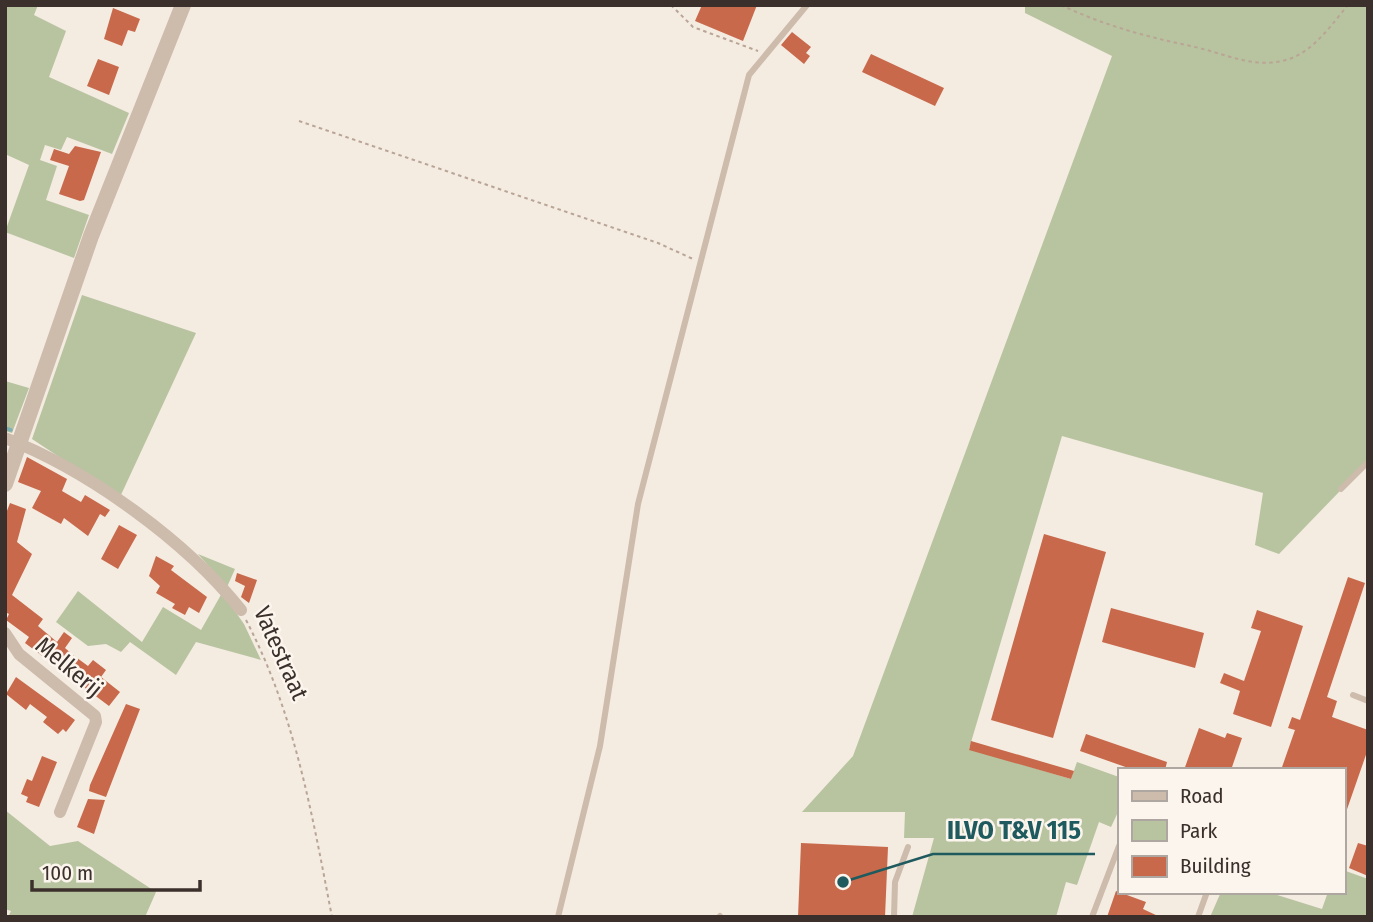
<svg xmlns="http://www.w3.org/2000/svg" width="1373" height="922" font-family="'Fira Sans Condensed',sans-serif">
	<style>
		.green { fill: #b8c4a0 }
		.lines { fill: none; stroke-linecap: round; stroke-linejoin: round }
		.stream { stroke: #7fb0b2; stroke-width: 3.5 }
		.building { fill: #c8694b }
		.path { stroke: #b9a596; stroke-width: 2; stroke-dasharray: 3.5 3.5; stroke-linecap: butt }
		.service { stroke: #cdbbac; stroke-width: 6 }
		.minor { stroke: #cdbbac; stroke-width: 12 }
		.tertiary { stroke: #cdbbac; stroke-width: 16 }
		.labels { text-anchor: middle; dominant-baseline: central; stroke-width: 5; stroke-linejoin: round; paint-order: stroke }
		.street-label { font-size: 24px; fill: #3b302b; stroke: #fbf5ee }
		.leader { fill: none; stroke: #1f5a5e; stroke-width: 2.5 }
		.callout-dot { fill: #1f5a5e; stroke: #fbf5ee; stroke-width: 2.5 }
		.callout-label { font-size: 26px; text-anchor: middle; font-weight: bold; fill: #1f5a5e; stroke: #fbf5ee; stroke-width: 5; stroke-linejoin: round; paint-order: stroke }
	</style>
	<rect width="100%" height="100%" fill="#f4ebe1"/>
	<path class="green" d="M5 5H38L34 15 66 31 49 77 129 113 112 154 67 137 61 150 45 145 40 160 57 166 46 200 89 215 74 258 5 232 29 165 5 154Z
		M1025 5H1368V462L1279 554 1255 545 1263 493 1062 436 969 749 1071 779 1077 762 1119 777V810L1111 827 1099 822 1077 885 1066 882 1056 917H912L934 838H904L905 812H802L853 756 1112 56 1025 13Z
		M82 295 196 333 120 497 32 439Z
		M5 381 29 388 12 433 5 431Z
		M198 554 235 569 227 587Z
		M78 591 142 642 163 607 201 630 222 593 244 624 261 660 196 642 176 675 130 642 121 652 106 644 88 646 56 622Z
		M5 810 50 846 78 841 156 892 145 917H8L11 911 5 909Z
		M1343 870 1368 879V917H1210L1221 892H1268L1322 909 1328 892H1343Z"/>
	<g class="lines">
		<path class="stream" d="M5 428 11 430"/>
	</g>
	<path class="building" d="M702 5H757L743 41 695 21Z
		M113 8 140 19 135 32 128 30 122 46 104 39Z
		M792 32 811 47 806 53 810 56 804 64 781 45Z
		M871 54 944 88 935 106 862 72Z
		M98 59 119 67 109 95 87 86Z
		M75 146 101 152 84 200 80 201 59 194 69 166 50 160 54 149 69 154Z
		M27 457 67 479 62 491 81 502 85 495 110 510 105 517 100 514 88 536 64 518 61 524 32 508 41 491 18 482Z
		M10 503 26 509 17 542 32 554 12 595 43 619 38 626 57 642 64 632 72 638 65 648 73 655 88 666 93 660 106 670 101 677 120 692 109 706 25 643 29 637 6 620 9 614 5 612V516Z
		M119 525 137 535 118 569 101 559Z
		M1044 534 1106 552 1053 738 991 720Z
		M156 556 174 566 171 570 207 597 199 613 189 607 185 615 172 608 175 604 156 593 160 586 149 576Z
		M237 573 257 580 249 603 241 597 245 586 235 581Z
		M1348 577 1365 583 1327 697 1337 701 1332 717 1368 730V749L1345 815 1343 770H1281L1295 730 1288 728 1292 717 1300 720Z
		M1111 608 1204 633 1195 668 1102 642Z
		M1257 610 1303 626 1271 727 1233 714 1240 691 1220 683 1224 673 1244 681 1261 631 1251 628Z
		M16 677 75 720 66 732 63 729 58 734 43 722 47 717 30 704 26 710 6 694Z
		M126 704 140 709 106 797 89 791 90 785Z
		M1199 728 1225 738 1227 733 1242 738 1231 770H1184Z
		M1086 734 1167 762 1165 770H1134L1080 751Z
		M971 741 1074 771 1071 779 969 750Z
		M42 756 57 762 39 807 26 802 28 797 21 794 27 779 32 781Z
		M88 799 105 800 94 834 77 827Z
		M801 843 888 847 885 917H798Z
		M1358 843 1368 846V876L1349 868Z
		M1116 891 1146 902 1143 909 1160 917H1107Z"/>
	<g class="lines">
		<path class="path" d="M671 5 693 27 758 51
			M1061 5C1105 26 1148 37 1195 47 1226 54 1256 70 1289 59 1314 51 1332 24 1348 5
			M299 121 658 243 693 259
			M246 620C295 714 312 814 332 917"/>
		<path class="service" d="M1341 489 1368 462
			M1353 695 1368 701
			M558 917 600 746 638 504 749 75 807 5
			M719 917 720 916
			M894 917 895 882 908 847
			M1092 917 1119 846
			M1198 917 1207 892"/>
		<path class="minor" d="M5 438C88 470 186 541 241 610
			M5 633 19 654 95 716 96 722 60 812"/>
		<path class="tertiary" d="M5 484 91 236 183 5"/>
	</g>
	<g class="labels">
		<g class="street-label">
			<text transform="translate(281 653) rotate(66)">Vatestraat</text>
			<text transform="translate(69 667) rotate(40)">Melkerij</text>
		</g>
	</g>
	<path class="leader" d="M843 882L933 854H1095"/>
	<circle class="callout-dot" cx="843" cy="882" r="7"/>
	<g class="callout-label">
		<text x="1014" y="839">ILVO T&amp;V 115</text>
	</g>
	<rect width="1373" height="922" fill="none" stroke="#3b302b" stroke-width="14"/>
	<rect x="1118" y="768" width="228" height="126" fill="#fbf5ee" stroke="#aea6a0" stroke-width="2"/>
	<rect x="1132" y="791" width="35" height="10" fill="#cdbbac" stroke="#aea6a0" stroke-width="2"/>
	<text x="1180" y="803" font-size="21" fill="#3b302b">Road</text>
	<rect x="1132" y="820" width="35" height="21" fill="#b8c4a0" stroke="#aea6a0" stroke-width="2"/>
	<text x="1180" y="838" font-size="21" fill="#3b302b">Park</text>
	<rect x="1132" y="856" width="35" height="21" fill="#c8694b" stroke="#aea6a0" stroke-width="2"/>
	<text x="1180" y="873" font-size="21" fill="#3b302b">Building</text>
	<path d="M32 880v10h168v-10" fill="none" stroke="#3b302b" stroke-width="3.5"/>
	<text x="42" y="880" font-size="21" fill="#3b302b" stroke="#fbf5ee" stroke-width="5" paint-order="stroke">100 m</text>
</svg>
